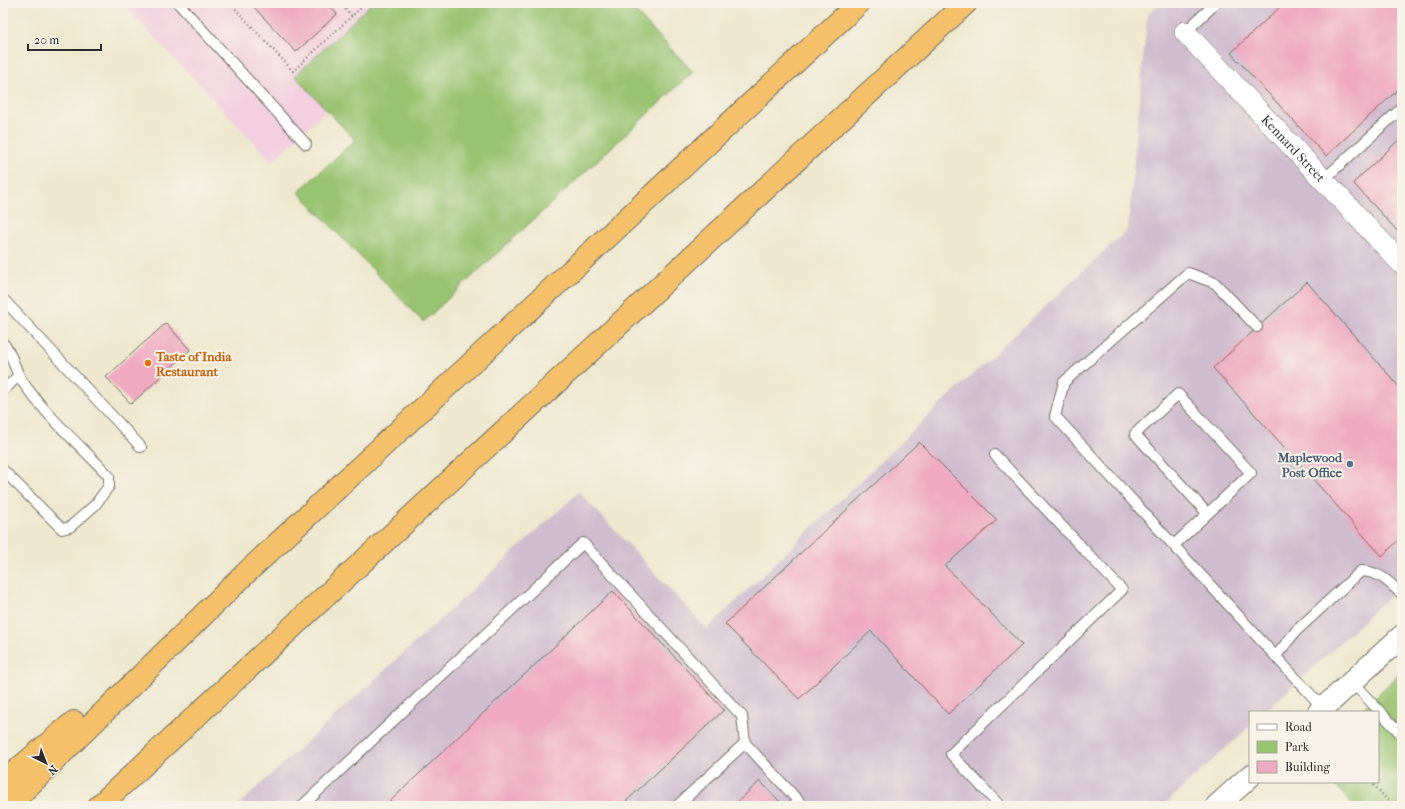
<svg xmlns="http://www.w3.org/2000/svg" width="1405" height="809" font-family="'IM FELL French Canon',serif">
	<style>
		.built { fill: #f3cfdf }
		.industrial { fill: #cfbdce }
		.green { fill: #98c36f; stroke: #62774d }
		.building { fill: #efaac2 }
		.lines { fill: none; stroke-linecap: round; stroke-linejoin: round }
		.service-casing { stroke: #6f6d64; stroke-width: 12 }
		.minor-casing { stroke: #6f6d64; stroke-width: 22 }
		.tertiary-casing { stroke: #6f6d64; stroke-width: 24 }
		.motorway-casing { stroke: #6f6d64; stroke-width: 24 }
		.path { stroke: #6f6d64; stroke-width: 2.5; stroke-dasharray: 1 3; stroke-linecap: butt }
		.service { stroke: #fff; stroke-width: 10 }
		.minor { stroke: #fff; stroke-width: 21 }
		.tertiary { stroke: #fff; stroke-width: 22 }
		.motorway { stroke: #f4c16b; stroke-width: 22 }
		.food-dot { fill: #e8710a; stroke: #f7f3e8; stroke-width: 1.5 }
		.service-dot { fill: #5c6f8a; stroke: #f7f3e8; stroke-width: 1.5 }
		.labels { text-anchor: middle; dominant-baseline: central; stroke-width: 4; stroke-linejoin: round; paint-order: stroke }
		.street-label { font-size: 13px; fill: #2b2b2b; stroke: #f7f3e8 }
		.food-label { font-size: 13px; font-weight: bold; fill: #c56008; stroke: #f7f3e8; text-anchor: start }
		.service-label { font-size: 13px; font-weight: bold; fill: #4e5e75; stroke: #f7f3e8; text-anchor: end }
	</style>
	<rect width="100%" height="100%" fill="#f7f3e8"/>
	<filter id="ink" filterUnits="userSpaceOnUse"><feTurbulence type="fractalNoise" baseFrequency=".025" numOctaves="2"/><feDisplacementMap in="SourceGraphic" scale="8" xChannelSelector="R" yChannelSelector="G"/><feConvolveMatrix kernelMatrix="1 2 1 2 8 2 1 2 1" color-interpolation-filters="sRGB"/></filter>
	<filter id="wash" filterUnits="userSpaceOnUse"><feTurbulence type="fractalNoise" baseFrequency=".012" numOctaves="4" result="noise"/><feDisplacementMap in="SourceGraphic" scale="16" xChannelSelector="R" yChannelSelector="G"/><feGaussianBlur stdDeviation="0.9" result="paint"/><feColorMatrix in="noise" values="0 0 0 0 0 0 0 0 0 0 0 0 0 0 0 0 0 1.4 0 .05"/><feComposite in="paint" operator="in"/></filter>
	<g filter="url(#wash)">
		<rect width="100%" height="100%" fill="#eee8ce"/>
		<path class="built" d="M122 3H439L272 162Z"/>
		<path class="industrial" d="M1161 3H1402V585L1265 712H1250V726L1163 806H237L579 492 707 629 928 416 1128 229 1147 16Z"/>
		<path class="green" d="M372 3H627L693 72 423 322 298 192 355 140 295 76Z
			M1402 672V806H1354L1332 782H1378V712H1359Z"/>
		<g id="blocks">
			<path class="building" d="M250 3H326L337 14 296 52Z
				M1284 3H1402V86L1326 156 1231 53Z
				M1402 137V236L1353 183Z
				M1307 282 1402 390V537L1382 556 1213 368Z
				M166 323 190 350 131 404 106 377Z
				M919 442 997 520 945 566 1022 645 948 714 871 631 799 699 725 624Z
				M613 591 724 710 621 806H385Z
				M760 781 784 806H733Z"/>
		</g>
	</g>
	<g filter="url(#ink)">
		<use href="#blocks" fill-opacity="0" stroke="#6f6d64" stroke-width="1"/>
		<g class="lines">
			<g class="service-casing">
				<path id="service" d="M178 3 306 144
					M1185 32 1216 3
					M1323 180 1402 108
					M3 299 141 447
					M1257 327 1215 283 1188 273 1064 382 1055 416 1323 708
					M3 343C13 354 14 369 22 381 46 416 80 445 109 476V486L95 505 70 527 62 529 3 470
					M3 391 19 375
					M995 455 1122 590 951 754 1000 806
					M1174 545 1251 473 1178 394 1135 434 1207 513
					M1276 656 1296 631 1361 571C1381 572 1388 582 1402 594
					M1352 682 1402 735
					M302 806 583 543 742 716 745 743 803 806
					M677 806 745 743"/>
			</g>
			<g class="minor-casing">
				<g id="minor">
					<path id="s1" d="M1185 32 1402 264"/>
				</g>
			</g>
			<g class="tertiary-casing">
				<path id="tertiary" d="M1319 712 1402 636
					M1217 806 1250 776"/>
			</g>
			<g class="motorway-casing">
				<path id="motorway" d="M3 782 74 722
					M8 806 246 573 859 3
					M99 806 966 3"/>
			</g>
			<path class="path" d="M230 3 293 71 352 16
				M340 3 352 16 366 3
				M1371 782 1393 806"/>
			<use href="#service" class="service"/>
			<use href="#minor" class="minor"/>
			<use href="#tertiary" class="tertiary"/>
			<use href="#motorway" class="motorway"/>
		</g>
	</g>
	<circle class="food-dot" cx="148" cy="363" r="4"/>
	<circle class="service-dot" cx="1350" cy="464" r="4"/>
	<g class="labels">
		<g class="street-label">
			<text stroke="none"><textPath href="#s1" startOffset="159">Kennard Street</textPath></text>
		</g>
		<g class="food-label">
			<text x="156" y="356">Taste of India<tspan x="156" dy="15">Restaurant</tspan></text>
		</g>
		<g class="service-label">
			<text x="1342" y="457">Maplewood<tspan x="1342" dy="15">Post Office</tspan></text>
		</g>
	</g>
	<rect width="1405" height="809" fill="none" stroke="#f7f3e8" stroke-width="16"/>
	<rect x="1249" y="711" width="130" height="72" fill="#f7f3e8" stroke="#a5a39c"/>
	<rect x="1257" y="724" width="20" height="6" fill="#ffffff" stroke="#a5a39c"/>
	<text x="1285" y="731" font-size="12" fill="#2b2b2b">Road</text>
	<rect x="1257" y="741" width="20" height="12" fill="#98c36f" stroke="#a5a39c"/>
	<text x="1285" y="751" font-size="12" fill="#2b2b2b">Park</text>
	<rect x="1257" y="761" width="20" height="12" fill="#efaac2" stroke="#a5a39c"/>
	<text x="1285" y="771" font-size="12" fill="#2b2b2b">Building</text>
	<g transform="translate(46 763) rotate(137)" stroke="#f7f3e8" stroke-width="3" paint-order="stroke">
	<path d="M0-3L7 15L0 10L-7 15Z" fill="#2b2b2b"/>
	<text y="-6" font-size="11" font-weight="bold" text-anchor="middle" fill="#2b2b2b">N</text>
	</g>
	<path d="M28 44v6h73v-6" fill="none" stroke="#2b2b2b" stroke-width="2"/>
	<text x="34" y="44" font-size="12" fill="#2b2b2b" stroke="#f7f3e8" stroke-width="3" paint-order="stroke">20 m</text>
</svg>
